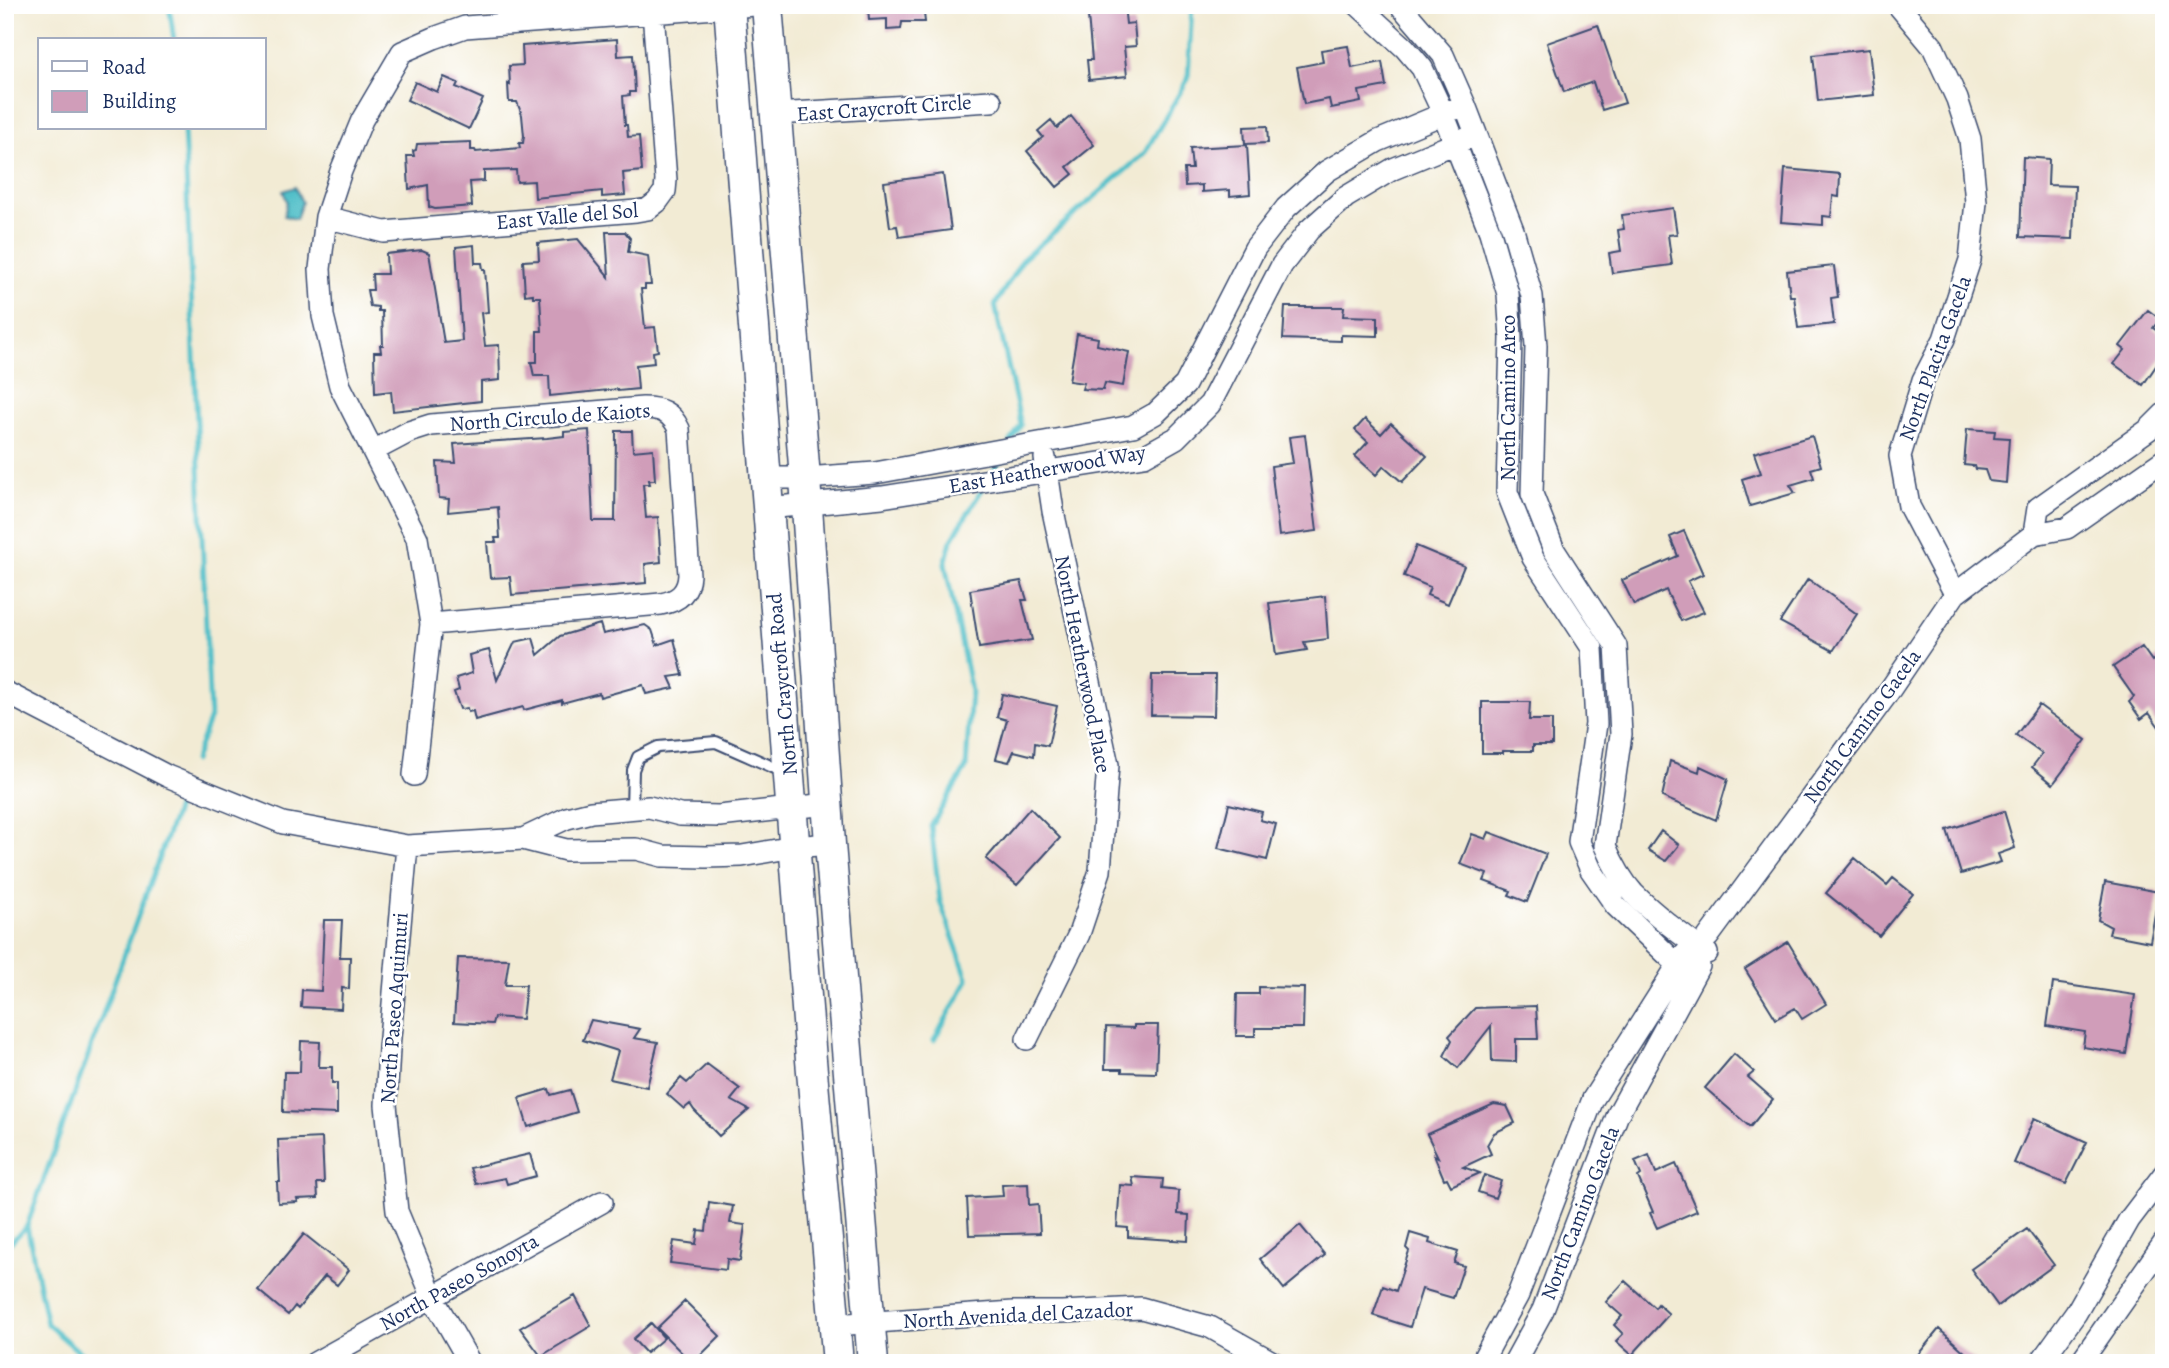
<svg xmlns="http://www.w3.org/2000/svg" width="2169" height="1368" font-family="Alegreya,serif">
	<style>
		.water { fill: #52c0c9; stroke: #367894; stroke-width: 2 }
		.lines { fill: none; stroke-linecap: round; stroke-linejoin: round }
		.stream { stroke: #52c0c9; stroke-width: 5 }
		.building { fill: #d09db9 }
		.service-casing { stroke: #3b4b70; stroke-width: 14 }
		.minor-casing { stroke: #3b4b70; stroke-width: 24 }
		.secondary-casing { stroke: #3b4b70; stroke-width: 33 }
		.service { stroke: #fff; stroke-width: 10 }
		.minor { stroke: #fff; stroke-width: 21 }
		.secondary { stroke: #fff; stroke-width: 30 }
		.labels { text-anchor: middle; dominant-baseline: central; stroke-width: 5; stroke-linejoin: round; paint-order: stroke }
		.street-label { font-size: 21px; fill: #1b2f5e; stroke: #fff }
	</style>
	<rect width="100%" height="100%" fill="#fff"/>
	<filter id="ink" filterUnits="userSpaceOnUse"><feTurbulence type="fractalNoise" baseFrequency=".0143" numOctaves="2"/><feDisplacementMap in="SourceGraphic" scale="14" xChannelSelector="R" yChannelSelector="G"/><feConvolveMatrix kernelMatrix="1 2 1 2 8 2 1 2 1" color-interpolation-filters="sRGB"/></filter>
	<filter id="wash" filterUnits="userSpaceOnUse"><feTurbulence type="fractalNoise" baseFrequency=".00686" numOctaves="4" result="noise"/><feDisplacementMap in="SourceGraphic" scale="28" xChannelSelector="R" yChannelSelector="G"/><feGaussianBlur stdDeviation="1.57" result="paint"/><feColorMatrix in="noise" values="0 0 0 0 0 0 0 0 0 0 0 0 0 0 0 0 0 1.4 0 .05"/><feComposite in="paint" operator="in"/></filter>
	<g filter="url(#wash)">
		<rect width="100%" height="100%" fill="#f2ebd4"/>
		<path class="water" d="M295 187 302 202 296 219 284 216 287 201 283 191Z"/>
		<g class="lines">
			<path class="stream" d="M169 5 174 40
				M184 128 210 717 194 761
				M1011 441 1021 425 995 305 1023 259 1144 154 1188 79 1192 5
				M992 474 1003 455
				M934 1040 968 980 940 901 931 826 966 768 971 691 945 564 951 541 983 488
				M27 1226 47 1324 92 1363
				M5 1248 27 1226 179 802"/>
		</g>
		<g id="blocks">
			<path class="building" d="M868 5H923L925 22H902L901 29 887 30V19L869 20Z
				M1087 5H1124L1126 24 1134 23 1136 46 1124 47 1127 76 1089 80 1087 60H1092Z
				M1598 25 1625 103 1602 110 1593 82 1564 92 1547 43Z
				M617 39 618 56 633 55 635 92H630V95L623 96 625 125H627L628 137 639 136 642 171 623 173 625 195 602 197V191L535 198 534 181 517 182 516 170 484 171V181L470 182 472 206 435 209 429 207 428 185 409 189 407 156H414L413 151 416 150 417 144 471 142V150H475L476 152 520 148 519 143H523L524 136 522 115 517 102H509L508 84 510 85 509 66 523 65 522 46Z
				M1348 46 1352 68 1382 62 1386 86 1359 91 1361 102 1331 108 1329 99 1304 104 1297 67 1323 62 1321 50Z
				M1869 49 1874 95 1818 101 1813 55Z
				M444 77 458 83 456 87 483 99 469 129 407 100 415 82 437 92Z
				M1071 116 1094 145 1067 167 1073 174 1057 187 1027 151 1043 137 1038 131 1051 120 1057 128Z
				M1267 126 1268 143 1245 144 1244 127Z
				M1247 145 1250 194 1230 196V190L1202 192V185L1185 186 1184 169H1192L1190 148Z
				M2023 157 2049 159 2048 185 2075 186 2073 239 2020 237Z
				M1785 169 1840 174 1839 197 1833 196 1831 217 1823 216V225L1781 222Z
				M943 174 951 230 899 237 897 226 890 227 884 182Z
				M1673 208 1677 234 1668 235 1672 265 1612 273 1609 253 1621 251 1618 230 1624 229 1622 215Z
				M606 232H625L630 238 628 252 648 256 651 285H645V289H641L645 328 655 327 658 351 653 352 654 363 636 365 638 389 618 391V389L550 396 549 376H534L531 362H537V331H542L540 297H533V294L525 295 523 261 539 260 538 243 578 239 609 277Z
				M474 245 475 263H482L483 269H485L488 312 481 313 485 346 499 345 500 380 481 382V401L393 411 391 391 375 393 374 352H381L380 345H383L382 311H378V307L370 306 367 290H373L372 274H387L386 254 422 250 429 253 444 343 462 341 456 247Z
				M1834 266 1838 297 1831 298 1834 324 1798 328 1794 296H1790L1787 271Z
				M1285 307H1344L1343 316 1378 317V336L1341 335V341L1283 339Z
				M2148 310 2160 319 2153 328 2164 336V354L2143 385 2114 364 2125 350 2120 346Z
				M1077 334 1098 338 1097 345 1129 352 1123 386 1105 383 1103 390 1082 389 1084 383 1069 381Z
				M1365 419 1381 434 1391 423 1427 456 1402 482 1384 466 1376 475 1355 456 1368 442 1355 430Z
				M1967 429 1995 431 1994 437 2009 438 2006 483 1989 481 1985 470 1975 469 1974 466 1964 465Z
				M589 430 593 521H615L616 431H632L633 451 653 449 655 480H649L650 484H643L646 518 658 517 661 562 645 564 646 583 512 595 510 577 490 578 487 542H496L495 538H500L498 507 448 512 449 499 439 498 437 462 456 463 454 444 547 438 564 436V432Z
				M1305 435 1317 531 1279 536 1271 466 1293 463 1289 437Z
				M1812 436 1821 466 1811 469 1814 478 1790 485 1795 493 1750 506 1742 479 1761 473 1754 453Z
				M1684 531 1703 574 1688 581 1704 612 1681 621 1666 590 1634 605 1622 580 1678 556 1670 537Z
				M1416 546 1464 566 1448 604 1427 595 1430 587 1404 576Z
				M1808 579 1857 614 1833 651 1780 622Z
				M1021 581 1027 600H1022L1032 640 979 648 970 590Z
				M1325 596 1328 639 1304 642 1307 650 1276 655 1269 603Z
				M600 624 603 634 645 625 652 630 657 645 674 639 683 675 669 677 674 688 646 694 643 685 600 697 599 693 562 703V700L524 710 523 707 475 720 473 711 468 712 467 708 460 709 454 692 459 690 456 678 472 673 469 655 489 650 497 680 515 642 533 638 538 655 560 636Z
				M2142 647 2152 661 2164 652V734L2149 713 2141 719 2129 702 2134 697 2113 667Z
				M1152 675H1215L1214 716 1151 715Z
				M1002 694 1057 706 1048 746 1035 743 1034 756 1014 751 1009 762 996 759 1007 720 997 717Z
				M1482 702H1530L1529 720H1552V745H1533V751H1503V753H1482Z
				M2039 705 2086 740 2053 784 2032 767 2042 754 2016 735Z
				M1670 761 1699 772 1700 766 1728 779 1716 820 1662 797Z
				M1229 804 1262 812 1260 820 1276 824 1267 860 1218 848Z
				M1030 808 1060 838 1017 885 986 859Z
				M2004 811 2015 848 1998 854 2001 862 1961 874 1947 830Z
				M1661 831 1679 845 1666 861 1648 850Z
				M1489 832 1546 854 1527 902 1509 895 1511 891 1484 881 1487 874 1460 864 1472 834 1486 839Z
				M1855 858 1887 885 1893 878 1913 894 1879 936 1826 893Z
				M2105 882 2159 892 2150 942 2109 934 2111 927 2098 920Z
				M324 920H342L340 957H350L349 989 342 988 341 1009 301 1007 302 990 321 991Z
				M1788 942 1826 1004 1802 1019 1795 1008 1776 1019 1745 969Z
				M458 958 509 959 505 985H526L522 1019 494 1017 492 1024 454 1022Z
				M2053 983 2135 995 2126 1054 2083 1047 2085 1032 2047 1026Z
				M1259 987 1304 988 1303 1028H1255V1036H1236L1237 994H1259Z
				M1536 1006 1538 1039H1516V1062L1492 1061 1491 1026 1458 1068 1444 1056 1452 1040 1449 1036 1475 1008Z
				M591 1020 640 1029 634 1038 658 1042 647 1087 610 1079 618 1051 583 1040Z
				M1134 1025H1158L1156 1073 1122 1072V1069H1105L1106 1027 1134 1028Z
				M301 1041 320 1042 319 1067H332V1083H337V1114L283 1112 284 1072H300Z
				M1734 1054 1754 1072 1748 1077 1773 1099 1750 1127 1705 1088Z
				M707 1064 740 1089 731 1100 749 1110 719 1136 694 1110 690 1104 684 1109 667 1094 681 1078 687 1083Z
				M549 1089 551 1095 570 1090 577 1112 528 1127 519 1098Z
				M1494 1104 1507 1106 1515 1123 1494 1133 1487 1145 1491 1154 1463 1167 1480 1173 1451 1186 1447 1178 1444 1179 1434 1155 1438 1157 1427 1134Z
				M2034 1118 2087 1142 2066 1184 2014 1163Z
				M322 1138 324 1183H317L318 1198 297 1199 298 1202 278 1203 277 1182H280L278 1140Z
				M530 1154 536 1176 507 1184 505 1178 476 1184 470 1168Z
				M1649 1155 1656 1173 1676 1164 1697 1211 1657 1228 1650 1213 1653 1212 1638 1177 1641 1175 1635 1161Z
				M1484 1175 1501 1181 1495 1198 1478 1192Z
				M1132 1177 1163 1179 1162 1189 1179 1191 1178 1214 1189 1215 1188 1241 1128 1237V1228L1117 1227 1120 1185 1134 1186Z
				M1028 1184 1029 1205 1038 1204 1040 1233 969 1235 967 1198 1003 1196 1002 1185Z
				M709 1202 733 1206 730 1223 745 1225 740 1261 727 1259 726 1270 670 1263 674 1241 696 1244 698 1230 706 1231Z
				M1300 1225 1325 1255 1284 1289 1260 1259Z
				M2027 1229 2054 1265 1998 1306 1971 1269Z
				M1410 1233 1430 1239 1429 1243 1458 1252 1454 1263 1464 1266 1453 1298 1422 1289 1410 1327 1373 1315 1383 1286 1396 1291 1409 1251 1406 1248Z
				M304 1234 349 1270 337 1285 325 1276 298 1309 295 1306 288 1315 258 1290Z
				M1625 1281 1655 1308 1658 1304 1669 1314 1632 1355 1616 1341 1623 1334 1614 1325 1622 1316 1606 1302Z
				M575 1296 591 1326 541 1356 520 1328Z
				M685 1301 720 1336 695 1361 691 1356 688 1359 657 1328Z
				M651 1323 664 1338 646 1353 633 1339Z
				M1939 1329 1977 1363H1911Z"/>
		</g>
	</g>
	<g filter="url(#ink)">
		<use href="#blocks" fill-opacity="0" stroke="#3b4b70" stroke-width="2"/>
		<g class="lines">
			<g class="service-casing">
				<path id="service" d="M632 809 633 770 638 757 658 747 716 742 784 772"/>
			</g>
			<g class="minor-casing">
				<path id="minor" d="M1358 5 1405 48 1422 68 1443 113 1490 232 1508 294 1511 338 1507 492 1533 558 1592 648 1596 724 1579 842 1591 870 1616 906 1678 965 1692 976
					M1400 5 1443 55 1465 105 1513 230 1532 296 1536 346 1532 494 1554 550 1616 646 1621 734 1605 846C1612 862 1622 881 1634 894 1653 913 1685 938 1707 953
					M1898 5 1933 47 1957 99 1970 139 1976 202 1970 260 1944 339 1923 380 1900 456 1909 506 1955 594
					M776 114 991 101
					M326 217 384 232 636 211 648 209 657 202 665 191 666 180 653 12
					M373 451 409 432 431 425 643 408C661 408 671 412 679 429L689 575C688 593 678 601 661 604L431 624
					M764 478H805L875 473 1133 426 1156 413 1185 385 1255 248 1286 208 1327 171 1378 141 1457 108
					M767 508 882 497 1144 456 1176 438 1210 404 1282 265 1309 230 1346 197 1393 169 1468 138
					M2034 534 2038 508 2148 430 2164 414
					M5 692 167 776 283 823 407 846 523 839 566 850 636 849 662 856 706 857 742 856 794 847 830 844
					M414 775 431 624 417 538 340 386 323 316 320 269 326 217 341 171 362 120 402 52 434 38 465 27 755 5
					M523 839 567 818 591 812 649 807 680 815 719 816 827 804
					M407 846 389 1049 386 1105 397 1211 433 1298 470 1363
					M1708 937 1885 697 1955 594 2034 534 2067 528 2164 460
					M1027 1039 1079 934 1100 871 1108 765 1053 511 1045 458
					M835 1325 1013 1312H1062L1141 1308 1210 1327 1274 1363
					M315 1363 602 1202
					M1481 1363 1518 1295 1593 1099 1685 954
					M1514 1363 1543 1310 1618 1114 1699 966
					M2040 1363 2076 1313 2129 1220 2164 1174
					M2080 1363 2164 1243"/>
			</g>
			<g class="secondary-casing">
				<path id="secondary" d="M729 5 811 1060 838 1363
					M767 5 805 478 830 844 873 1363"/>
			</g>
			<use href="#service" class="service"/>
			<use href="#minor" class="minor"/>
			<use href="#secondary" class="secondary"/>
		</g>
	</g>
	<g class="labels">
		<g class="street-label">
			<text transform="translate(884 108) rotate(-4)">East Craycroft Circle</text>
			<text transform="translate(567 216) rotate(-5)">East Valle del Sol</text>
			<text transform="translate(1935 358) rotate(-70)">North Placita Gacela</text>
			<text transform="translate(1508 398) rotate(-90)">North Camino Arco</text>
			<text transform="translate(550 417) rotate(-4)">North Circulo de Kaiots</text>
			<text transform="translate(1047 469) rotate(-10)">East Heatherwood Way</text>
			<text transform="translate(1083 664) rotate(79)">North Heatherwood Place</text>
			<text transform="translate(782 684) rotate(-95)">North Craycroft Road</text>
			<text transform="translate(1862 726) rotate(-54)">North Camino Gacela</text>
			<text transform="translate(394 1008) rotate(-86)">North Paseo Aquimuri</text>
			<text transform="translate(1580 1213) rotate(-69)">North Camino Gacela</text>
			<text transform="translate(459 1282) rotate(-29)">North Paseo Sonoyta</text>
			<text transform="translate(1018 1315) rotate(-3)">North Avenida del Cazador</text>
		</g>
	</g>
	<rect width="2169" height="1368" fill="none" stroke="#fff" stroke-width="28"/>
	<rect x="38" y="38" width="228" height="91" fill="#ffffff" stroke="#a4acbf" stroke-width="2"/>
	<rect x="52" y="61" width="35" height="10" fill="#ffffff" stroke="#a4acbf" stroke-width="2"/>
	<text x="102" y="74" font-size="21" fill="#1b2f5e">Road</text>
	<rect x="52" y="91" width="35" height="21" fill="#d09db9" stroke="#a4acbf" stroke-width="2"/>
	<text x="102" y="108" font-size="21" fill="#1b2f5e">Building</text>
</svg>
